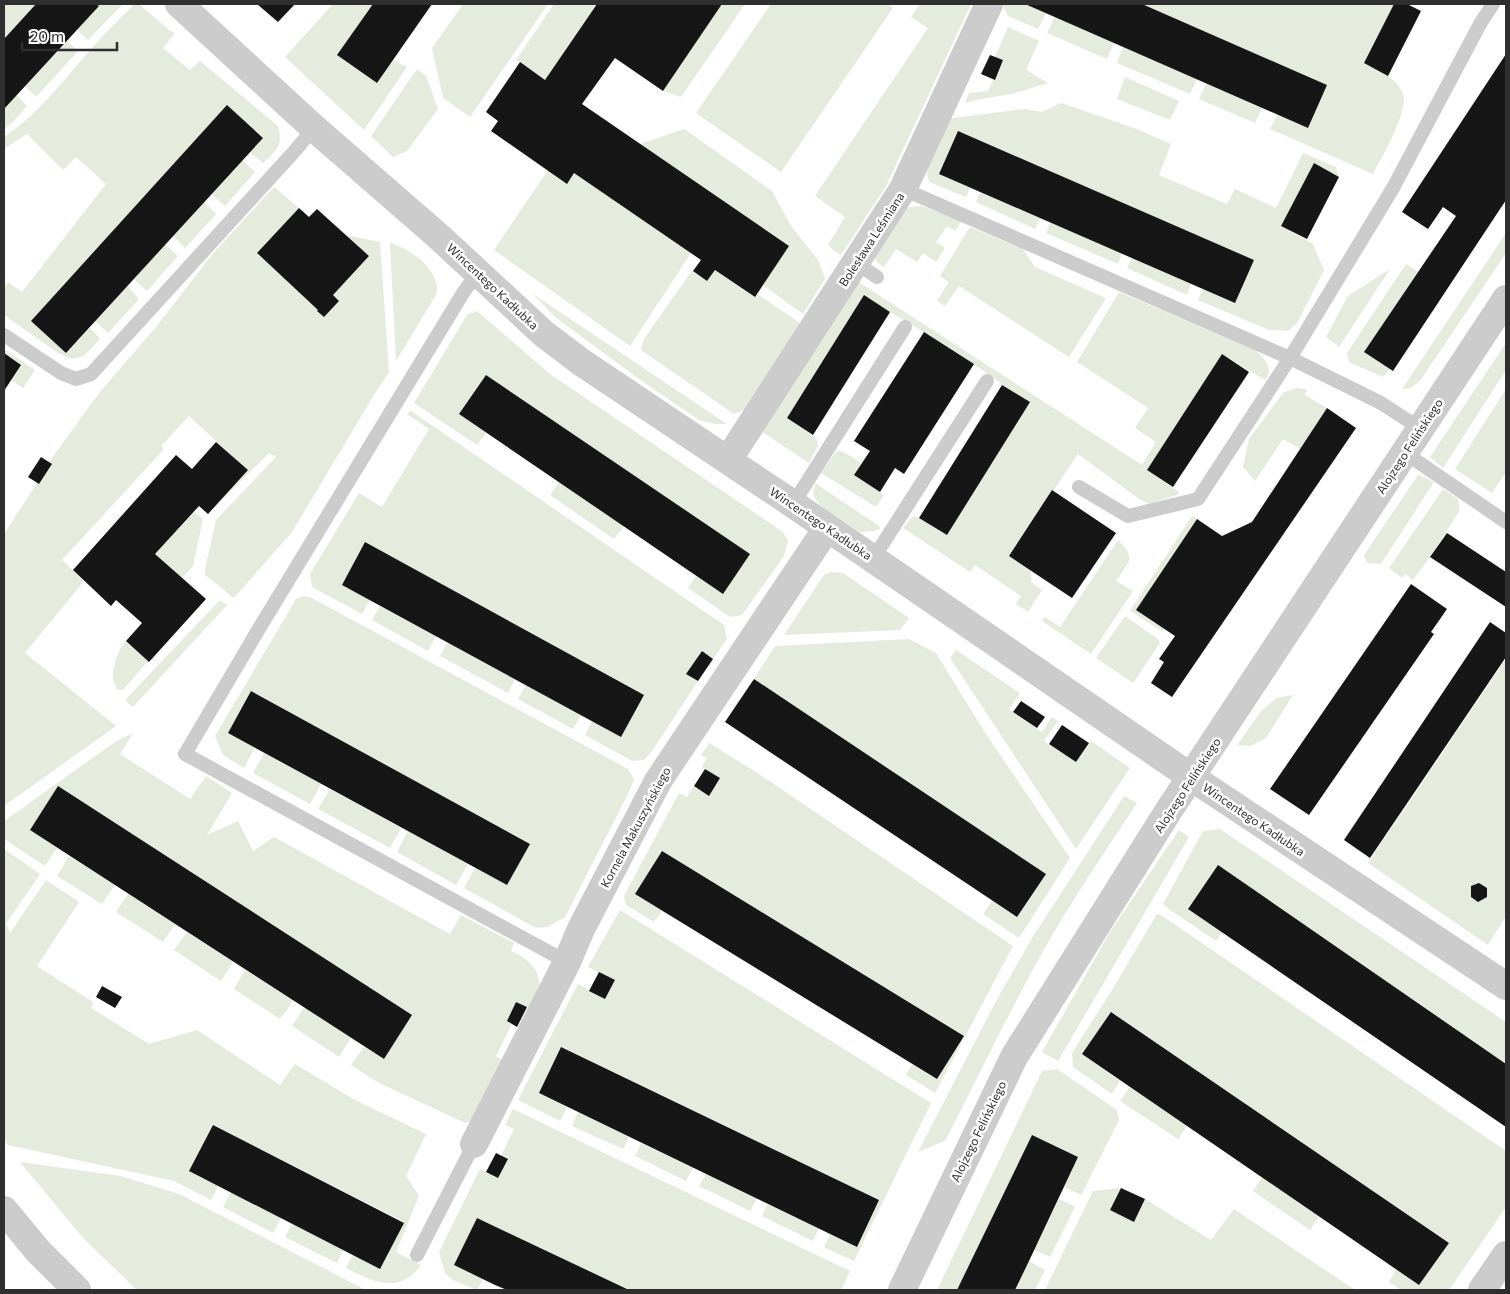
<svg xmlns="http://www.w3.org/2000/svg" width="1510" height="1294" font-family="Commissioner,sans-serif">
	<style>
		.green { fill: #e5ebdd }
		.building { fill: #161616 }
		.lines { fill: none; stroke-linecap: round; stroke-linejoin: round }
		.service { stroke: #ccc; stroke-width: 14 }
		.minor { stroke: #ccc; stroke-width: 28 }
		.tertiary { stroke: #ccc; stroke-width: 28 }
		.labels { text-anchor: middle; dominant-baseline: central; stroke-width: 5; stroke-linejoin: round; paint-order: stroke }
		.street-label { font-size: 12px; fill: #2f2f2f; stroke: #fff }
	</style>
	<rect width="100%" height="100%" fill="#fff"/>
	<path class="green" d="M4 4H36L4 39Z
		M96 4H123L88 40 77 30 98 6Z
		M135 4H139L169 30 175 33 163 48 190 70 200 61 278 126C284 146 276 150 263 163L250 152 263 137 227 106 31 321 66 353 90 328 100 339 84 356 72 359 58 353 4 315V288L8 282 22 292 106 184 76 157 63 170 27 134 4 149V137C39 114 64 79 92 48 106 32 120 18 135 4Z
		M333 4H373L338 56 377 83 393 60 407 67 364 130 285 57Z
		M463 4H548L470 117 443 98 432 48Z
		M554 4H597L545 80 516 60Z
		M722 4H745L681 97 663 91Z
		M771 4H887L893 8 781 172 696 113Z
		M920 4H971L886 186 841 255 833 250 828 245 845 217 815 196 928 28 911 17Z
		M1002 4H1025L1046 13 1038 29 1008 16Z
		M1142 4H1394L1364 63C1374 68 1386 73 1394 81 1397 84 1401 89 1403 94 1409 111 1382 157 1373 174L1270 129 1278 114 1308 128 1327 85Z
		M1055 17 1114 43 1107 59 1047 33Z
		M1008 27 1039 41 1026 70 1048 83 1012 94 986 98 965 103 969 93 988 91 1003 60 995 57Z
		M67 41 78 51 36 97 25 86Z
		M1123 47 1197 79 1190 94 1117 63Z
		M417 69 426 76 438 109 407 151 393 157 371 136Z
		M1125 77 1179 101 1170 120 1117 99Z
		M1206 83 1262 108 1255 123 1199 99Z
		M17 95 27 106 13 122 4 129V109Z
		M1061 103 1137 129 1171 144 1159 175 1227 204 1235 189 1276 208 1303 153 1336 167 1339 177 1314 164 1281 226 1313 244 1324 270 1297 323 1288 331 1269 330 1198 300 1203 289 1235 303 1253 260 958 131 939 174 970 188 966 197 929 182 926 167 944 119 1024 109 1042 112Z
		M684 129 772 191 791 226 818 260 825 279 803 314 763 285 789 246 640 144Z
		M242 160 255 172 225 206 211 194Z
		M548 170 567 183 574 173 691 253 630 346 494 250Z
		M274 187 299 208 257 254 318 310 317 311 324 317 339 301 333 295 369 256 346 235 380 242 389 372 374 395 292 532 234 598 205 575V569L216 520 276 457 269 453 208 514 247 470 189 416 161 446 164 449 62 560 84 581 25 653 116 726 4 806V534L37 483 39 484 52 465 49 462 99 393 156 327 214 252Z
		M980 192 1040 218 1035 229 976 202Z
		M204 202 216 214 185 248 173 236Z
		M922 206 962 221 955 231 947 226 936 242 945 248 936 262 923 253 917 262 896 249 884 267 877 262 874 256 899 213 910 207Z
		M1050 222 1122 254 1118 264 1046 233Z
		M970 227 1023 249 1035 267 1106 298 1069 357 959 286 945 306 937 301 949 282 940 276Z
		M1506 233V253L1420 381 1410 388 1402 389Z
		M390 243C410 248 443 272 436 295L396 361Z
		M165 244 178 256 147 291 134 279Z
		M1132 258 1191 284 1187 295 1127 268Z
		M1406 264 1418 272 1364 352 1390 369 1383 377 1349 362 1347 353Z
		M1390 269 1339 347 1326 337 1348 296Z
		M715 270 754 297 757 294 800 323 746 409 734 414 641 350 644 339 689 275 693 271 707 281Z
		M860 283 1142 465 1156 442 1135 428 1148 408 1077 362 1119 292 1255 350C1264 358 1275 369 1265 380L1222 354 1147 470 1179 492 1177 495 1149 504 1139 499 1078 454 1009 556 1031 571V582L1042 590 1028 612 1016 604 1021 596 975 565 970 572 903 528 913 516 919 518 947 535 1029 402C1009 390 991 376 972 363 936 339 900 318 864 296L787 418 817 439 818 446 809 463 761 431 852 284Z
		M127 286 139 299 108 333 95 321Z
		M533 294 727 424H715L699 420 639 379 555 317Z
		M477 311 550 374 783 532 788 541 784 556 742 615 730 617 688 588 696 576 723 594 749 554 486 375 459 414 486 433 477 445 414 403 467 315Z
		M1506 343V370L1443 468 1430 457Z
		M4 349 35 370 23 388 11 380 21 365 4 353Z
		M1297 388 1307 389 1305 395 1327 408 1300 449 1283 439 1255 481 1243 467 1249 439 1284 392Z
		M1506 389V472L1492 493 1455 469Z
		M411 411 724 625 727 639 713 659 702 651 686 674 698 681 652 751 644 760 632 761 585 735 592 721 621 737 644 695 365 542 342 585 370 600 362 614 312 587 310 574 359 493 382 507 429 429 407 414Z
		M840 451 849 455 861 463 854 475 884 495 876 507 821 473 835 453Z
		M1418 475 1434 482 1381 564 1367 563 1364 555Z
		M559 482 624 526 614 539 550 495Z
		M815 483 879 526 880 529 873 531 859 532 822 507 813 496Z
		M1443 489 1458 499 1460 510 1430 557 1413 580 1405 574 1402 578 1389 568Z
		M194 512 203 519 193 566 182 578 155 554Z
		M1192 516 1197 519 1136 610 1164 629 1163 632 1130 611Z
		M1118 540C1138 560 1128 561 1116 581L1133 591 1091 654 1042 621 1045 617 1060 627Z
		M830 572 843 573 909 618 900 630 784 635 824 575Z
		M303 596 310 597 628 769 634 779 629 792 565 917 548 927 536 928 464 888 475 868 507 885 530 844 251 691 228 733 255 747 244 768 223 755 215 736 296 599Z
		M220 600 227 605 133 707 125 700Z
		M380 606 436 636 428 651 372 620Z
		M1125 616 1158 639 1160 643 1133 683 1096 658Z
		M909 639 936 653 984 731 1070 858 1019 938 983 914 992 901 1017 917 1046 874 754 679 775 646Z
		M126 641 148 661 123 690H117C116 686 114 682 113 678 112 667 118 649 126 641Z
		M448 642 515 679 508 693 440 656Z
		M956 650 1020 693 1009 709 1013 712 1042 732 1052 717 1058 721 1044 741 1076 762 1091 741 1130 768 1076 849 950 658Z
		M1506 659V916L1488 945 1368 863Z
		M526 685 581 715 573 729 518 699Z
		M1293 695 1266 738 1250 746 1237 745 1262 710 1277 698Z
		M133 733 120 754 190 799 206 776 232 793 207 835 238 821 253 851 274 837 450 934 461 915 514 943 511 951C527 958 542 970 539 990 538 996 533 1003 530 1008L516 1002 507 1021 512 1024 496 1056 503 1060 471 1121 465 1123 377 1082 351 1065 364 1047 384 1059 412 1015 58 786 30 830 57 848 45 866 4 839V821L115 742Z
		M709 743 756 772 1013 946 935 1093 906 1075 912 1064 937 1079 963 1035 662 851 635 894 662 911 654 922 626 905 624 896 679 793 687 797 694 786 709 795 720 778 702 767 707 758 701 755Z
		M264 753 321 784 310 804 253 773Z
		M330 789 401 828 390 848 318 809Z
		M1124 796 1137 803C1104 853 1070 903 1041 955 1007 1016 977 1079 945 1141L918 1152 995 1003 1032 938Z
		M1220 829 1506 1022V1064L1218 866 1188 908 1223 932 1216 941 1169 909 1163 904 1203 831Z
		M1179 830 1189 837 1058 1061 1042 1052 1110 932Z
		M408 831 468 864 456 885 397 852Z
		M4 849 40 874 6 924 10 933 46 880 79 902 37 966 93 1002 91 1008 149 1044 197 1030 280 1085 295 1064 355 1100 426 1134 406 1176 419 1196 396 1252 421 1265C400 1294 375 1283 346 1268L353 1254 380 1268 404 1222 213 1125 189 1171 218 1186 211 1200 174 1181 8 1145 4 1139Z
		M69 856 115 885 102 904 57 876Z
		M128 894 175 924 163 942 116 912Z
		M620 910 931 1103 854 1261 824 1247 830 1234 857 1246 879 1200 562 1047 539 1093 567 1107 560 1121 518 1100 578 984 605 999 615 981 588 967Z
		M1157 914 1161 915 1506 1151V1207L1449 1290H1401L1389 1282 1396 1269 1419 1285 1449 1243 1112 1012 1082 1054 1120 1081 1112 1094 1073 1067 1072 1053 1112 990Z
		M187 932 233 962 221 981 174 950Z
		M245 970 293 1001 280 1019 234 989Z
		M304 1007 351 1038 339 1057 292 1026Z
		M1057 1069 1117 1110 1119 1120 1081 1195 1064 1187 1078 1157 1032 1135 957 1290H937L1042 1071Z
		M1130 1087 1187 1126 1178 1139 1120 1101Z
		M513 1109 850 1271 841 1290H629L477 1218 454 1265 483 1279 477 1290 453 1280 445 1273 439 1252 480 1169 497 1178 508 1160 501 1156 514 1129 505 1125Z
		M578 1112 629 1137 623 1149 572 1126Z
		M641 1143 693 1168 686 1181 635 1156Z
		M20 1162 121 1176 179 1194 366 1290H137L84 1239Z
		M706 1174 757 1198 750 1211 699 1186Z
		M1262 1177 1319 1217 1310 1230 1253 1191Z
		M1121 1188 1110 1210 1134 1222 1145 1199 1211 1240 1234 1209 1355 1290H1045L1093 1191Z
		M231 1192 281 1218 273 1233 223 1207Z
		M1059 1199 1075 1207 1050 1257 1034 1250Z
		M767 1204 819 1228 813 1241 762 1216Z
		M292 1224 343 1250 337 1263 285 1237Z
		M1029 1261 1045 1270 1035 1290H1015Z"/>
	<path class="building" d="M36 4H96L99 6 4 109V39Z
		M257 4H295L278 22Z
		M373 4H432L377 83 337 55Z
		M597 4H722L663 91 615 58 582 104 789 246 755 297 715 270 707 281 693 271 701 260 574 173 567 184 491 131 498 121 486 112 520 62 545 80Z
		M1025 4H1142L1327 85 1308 128Z
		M1394 4H1407L1421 11 1388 76 1364 63Z
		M1506 54V200L1393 371 1364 352 1456 216 1443 207 1428 229 1402 212Z
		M990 55 1003 60 995 80 981 74Z
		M227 105 263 138 66 353 31 321Z
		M958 131 1254 260 1235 303 939 174Z
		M1314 163 1339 177 1307 239 1281 226Z
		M299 208 309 217 317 209 369 256 333 295 339 301 324 317 317 311 318 310 257 253Z
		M864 295 890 312 813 435 787 418Z
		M924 332 974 364 904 474 895 468 880 492 854 475 870 451 854 441Z
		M4 353 21 365 4 391Z
		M1222 354 1249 372 1173 487 1147 470Z
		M486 375 750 554 723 594 459 414Z
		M1002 385 1030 402 947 535 919 518Z
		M1327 408 1356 428 1172 697 1151 683 1164 662 1159 659 1175 636 1136 610 1197 519 1222 536 1252 522Z
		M216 442 248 470 208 514 199 506 155 554 206 599 149 662 126 641 142 623 116 600 111 606 73 570 176 455 192 469Z
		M41 457 52 464 39 484 28 477Z
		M1052 490 1116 533 1072 598 1009 556Z
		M1447 533 1506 572V607L1430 557Z
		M365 542 644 695 621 737 342 585Z
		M1411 584 1447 609 1431 632 1434 634 1309 815 1270 789Z
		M1490 622 1506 633V657L1370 858 1344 840Z
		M702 651 713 659 698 681 686 674Z
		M754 679 1046 874 1017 917 725 722Z
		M251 691 530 844 507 885 228 733Z
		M1021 701 1045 717 1037 728 1013 712Z
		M1062 725 1089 743 1076 762 1049 744Z
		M705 769 720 778 709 796 694 786Z
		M58 786 412 1015 384 1059 30 830Z
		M662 851 964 1036 937 1079 635 894Z
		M1218 865 1506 1064V1127L1188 909Z
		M1479 883 1487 888V897L1478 902 1471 897V886Z
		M599 972 615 980 605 999 589 991Z
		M102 986 122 997 115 1008 96 997Z
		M516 1002 527 1007 517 1027 507 1021Z
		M1111 1012 1449 1243 1419 1285 1082 1054Z
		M561 1047 879 1200 857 1247 539 1093Z
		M213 1125 404 1223 380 1269 189 1171Z
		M1032 1135 1078 1157 1029 1261 1015 1290H957Z
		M496 1153 508 1159 498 1178 486 1172Z
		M1121 1188 1145 1199 1134 1222 1110 1210Z
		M477 1218 629 1290H507L495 1285 454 1265Z"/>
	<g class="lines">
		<path class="service" d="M903 189 1290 358 1381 403 1421 429
			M856 263 877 277
			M477 273 463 293 260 627 185 754 567 962
			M4 335 61 373 76 379 91 374 292 154 314 128
			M1405 453 1506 522
			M1079 487 1128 516 1198 499 1290 358 1393 188 1480 24 1493 4
			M793 504 905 327
			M873 559 987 381
			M417 1255 474 1144"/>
		<path class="minor" d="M179 4 314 128 437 235 544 334 581 362 793 504 1191 777 1506 986
			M728 460 903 189 989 4
			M474 1144 567 962 581 929 658 781 827 528
			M1482 1290 1506 1255"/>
		<path class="tertiary" d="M4 1210 38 1251 77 1290
			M902 1290 1014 1057 1169 810 1506 299"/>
	</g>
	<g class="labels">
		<g class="street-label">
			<text transform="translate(871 239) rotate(-57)">Bolesława Leśmiana</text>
			<text transform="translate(493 286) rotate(43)">Wincentego Kadłubka</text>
			<text transform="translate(1409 446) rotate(-57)">Alojzego Felińskiego</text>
			<text transform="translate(821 523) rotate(34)">Wincentego Kadłubka</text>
			<text transform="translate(1187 785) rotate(-57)">Alojzego Felińskiego</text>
			<text transform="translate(1254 819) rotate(34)">Wincentego Kadłubka</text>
			<text transform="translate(635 827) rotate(-62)">Kornela Makuszyńskiego</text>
			<text transform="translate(978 1131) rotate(-64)">Alojzego Felińskiego</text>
		</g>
	</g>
	<rect width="1510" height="1294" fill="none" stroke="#2f2f2f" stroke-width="10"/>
	<path d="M22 42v8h95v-8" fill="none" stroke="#2f2f2f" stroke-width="2.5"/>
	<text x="30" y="42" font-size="15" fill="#2f2f2f" stroke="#ffffff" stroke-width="4" paint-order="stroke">20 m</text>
</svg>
